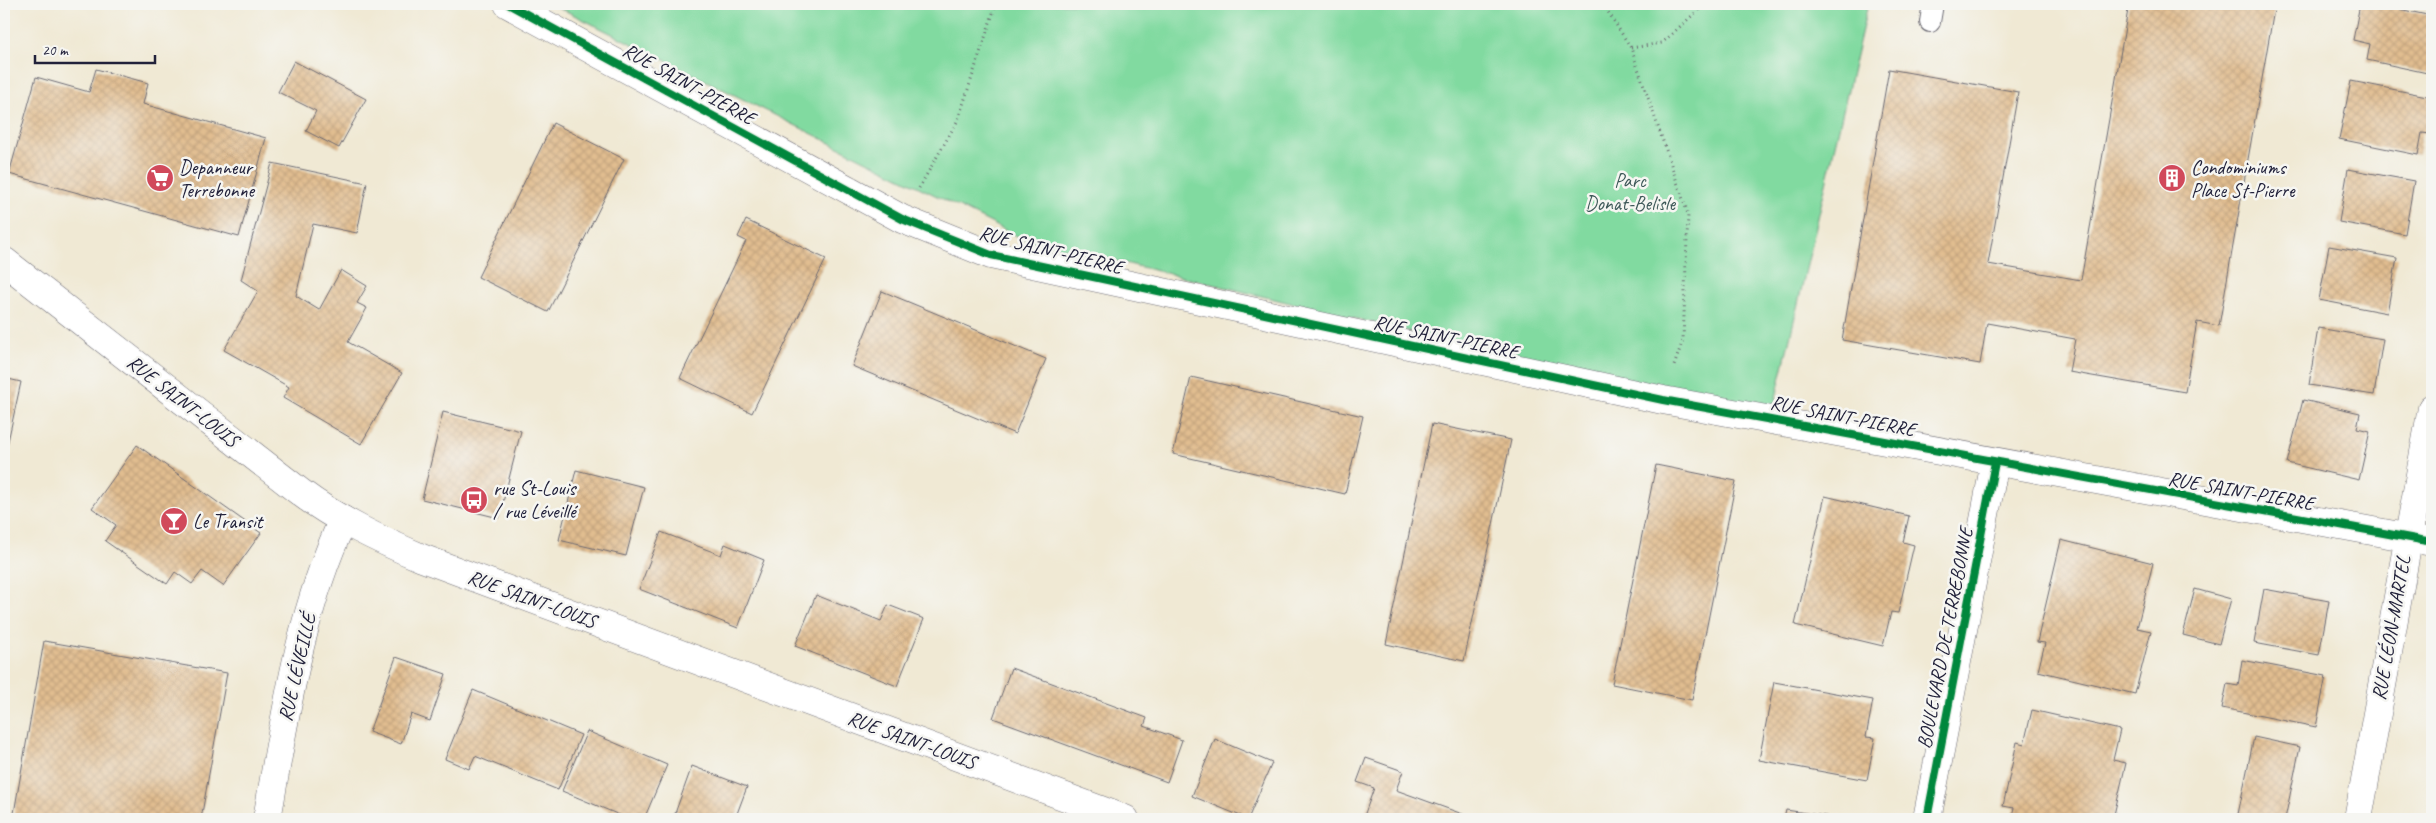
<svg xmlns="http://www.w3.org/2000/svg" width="2436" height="823" font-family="Caveat,sans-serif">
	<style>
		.green { fill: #81daa0; stroke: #527e6e }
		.building { fill: url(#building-cross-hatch) }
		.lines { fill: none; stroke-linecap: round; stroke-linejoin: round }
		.lane-casing { stroke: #6a6871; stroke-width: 22 }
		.street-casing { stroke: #6a6871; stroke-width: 29 }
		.secondary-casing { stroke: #6a6871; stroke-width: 29 }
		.path { stroke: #6a6871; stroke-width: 3; stroke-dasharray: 1 4; stroke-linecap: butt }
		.lane { stroke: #fff; stroke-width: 20 }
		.street { stroke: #fff; stroke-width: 28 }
		.secondary { stroke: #fff; stroke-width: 28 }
		.cycleway-casing { stroke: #f6f6f2; stroke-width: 11 }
		.cycleway { stroke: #00873e; stroke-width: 8 }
		.labels { text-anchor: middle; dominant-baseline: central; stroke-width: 5; stroke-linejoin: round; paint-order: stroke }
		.street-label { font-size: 20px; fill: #22223b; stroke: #f6f6f2 }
		.poi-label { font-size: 20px; fill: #22223b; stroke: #f6f6f2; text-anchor: start }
		.park-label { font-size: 20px; fill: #3e5959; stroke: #f6f6f2 }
	</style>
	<defs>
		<pattern id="building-cross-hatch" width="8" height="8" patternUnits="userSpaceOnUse" patternTransform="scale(1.25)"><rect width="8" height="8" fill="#e1bd90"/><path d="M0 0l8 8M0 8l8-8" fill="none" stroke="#c1a27d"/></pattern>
	</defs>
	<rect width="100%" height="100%" fill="#f6f6f2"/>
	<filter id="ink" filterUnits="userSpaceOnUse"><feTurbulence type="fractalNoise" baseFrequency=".02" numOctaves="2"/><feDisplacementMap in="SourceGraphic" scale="10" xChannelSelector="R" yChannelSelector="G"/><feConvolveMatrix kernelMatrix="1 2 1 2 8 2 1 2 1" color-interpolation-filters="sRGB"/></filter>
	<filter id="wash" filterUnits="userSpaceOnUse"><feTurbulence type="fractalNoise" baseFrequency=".0096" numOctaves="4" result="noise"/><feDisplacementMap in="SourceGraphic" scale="20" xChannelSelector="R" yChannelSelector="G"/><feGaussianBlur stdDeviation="1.12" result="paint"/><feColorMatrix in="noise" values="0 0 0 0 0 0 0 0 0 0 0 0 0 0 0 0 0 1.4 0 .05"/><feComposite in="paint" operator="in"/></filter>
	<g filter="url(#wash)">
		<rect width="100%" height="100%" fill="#f0e9d4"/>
		<path class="green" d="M552 4H1868L1771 419 1021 238Z"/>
		<g id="blocks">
			<path class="building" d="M2129 4H2275L2219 326 2197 322 2185 392 2069 372 2075 339 1987 323 1980 364 1842 340 1889 69 2018 92 1988 264 2081 280Z
				M2360 4H2375L2432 16V74L2367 60 2370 44 2353 40Z
				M294 61 366 99 339 148 306 131 316 111 278 92Z
				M96 69 148 83 143 104 266 138 239 237 9 174 36 77 89 92Z
				M2351 81 2432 97 2431 134 2422 133 2418 155 2339 139Z
				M553 123 624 159 548 312 478 277Z
				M272 163 367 183 357 233 313 224 296 296 319 310 341 270 367 286 357 303 367 308 348 342 402 373 361 444 283 398 289 387 224 350 258 291 241 280Z
				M2348 169 2414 181 2405 234 2339 222Z
				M746 220 826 259 752 413 680 378 746 241 738 237Z
				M2329 246 2397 258 2387 313 2319 300Z
				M882 291 1046 359 1015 434 852 366Z
				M2318 328 2383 339 2374 395 2309 385Z
				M1191 377 1363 416 1345 494 1173 454Z
				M4 378 21 382 5 455H4Z
				M2303 400 2360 413 2357 428 2370 431 2359 480 2287 463Z
				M443 412 521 431 499 518 422 499Z
				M1432 424 1511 440 1464 661 1386 644Z
				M137 445 261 533 223 586 202 571 192 584 175 572 167 584 105 541 116 525 92 508Z
				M1656 465 1736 481 1692 700 1612 684Z
				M576 470 644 487 626 556 559 540Z
				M1825 496 1909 516 1903 542 1914 545 1898 613 1891 612 1883 646 1795 625Z
				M661 532 721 555 725 544 764 560 738 628 639 589Z
				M2061 540 2153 563 2137 628 2151 631 2135 694 2038 671 2045 643 2037 642Z
				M2195 589 2231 599 2219 644 2183 635Z
				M2264 589 2329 601 2319 655 2254 643Z
				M816 595 881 621 888 605 924 619 897 686 795 646Z
				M44 641 227 673 201 819H13Z
				M396 657 446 674 430 721 411 714 401 744 369 732Z
				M2242 660 2326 676 2316 727 2222 708 2227 684 2238 686Z
				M1011 668 1147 718 1144 726 1182 740 1167 782 993 718Z
				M1774 682 1873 700 1866 737 1875 738 1867 780 1759 760Z
				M473 690 581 735 558 790 475 756 469 769 445 759Z
				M2032 710 2120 730 2113 760 2126 763 2113 819H2011L2014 808 2003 806 2017 742 2024 744Z
				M587 731 667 765 644 819H629L562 791Z
				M2254 737 2300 747 2285 819H2237Z
				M1215 739 1272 763 1248 819 1192 796Z
				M1366 758 1403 771 1396 790 1468 816 1467 819H1363L1374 788 1357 782Z
				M692 766 747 787 735 819H673Z
				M1786 810 1838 818V819H1784Z"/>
		</g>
	</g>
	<g filter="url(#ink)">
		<use href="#blocks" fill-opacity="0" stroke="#6a6871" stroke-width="1"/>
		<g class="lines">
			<g class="lane-casing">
				<path id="lane" d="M1930 22 1933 4"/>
			</g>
			<g class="street-casing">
				<path id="street" d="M508 4 902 219 991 255 1663 400 2432 542
					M267 819C285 718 299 614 343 520
					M1927 819 1995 462
					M2358 819 2432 408"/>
			</g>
			<g class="secondary-casing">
				<path id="secondary" d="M4 261 300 492C337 520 380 540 422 558L1125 819"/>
			</g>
			<path class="path" d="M1603 4 1631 48 1688 214 1683 340 1674 366
				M1631 48 1662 43 1705 4
				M919 188 958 120 996 4"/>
			<use href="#lane" class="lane"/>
			<use href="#street" class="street"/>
			<use href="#secondary" class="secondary"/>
			<g class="cycleway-casing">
				<path id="cycleway" d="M508 4 902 219 991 255 1663 400 2432 542
					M1927 819 1995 462"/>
			</g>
			<use href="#cycleway" class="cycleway"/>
		</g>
	</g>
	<defs>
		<g id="supermarket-disc" transform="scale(1.4375)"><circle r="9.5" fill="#d1495b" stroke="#f6f6f2"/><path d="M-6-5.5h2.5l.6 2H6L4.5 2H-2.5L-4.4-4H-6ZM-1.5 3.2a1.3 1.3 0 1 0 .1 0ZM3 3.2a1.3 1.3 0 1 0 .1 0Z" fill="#fff"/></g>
		<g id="building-disc" transform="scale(1.4375)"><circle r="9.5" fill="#d1495b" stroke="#f6f6f2"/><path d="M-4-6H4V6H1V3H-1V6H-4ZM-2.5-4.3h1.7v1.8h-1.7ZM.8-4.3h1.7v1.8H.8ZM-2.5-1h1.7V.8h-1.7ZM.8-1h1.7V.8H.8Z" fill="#fff"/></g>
		<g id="bus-disc" transform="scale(1.4375)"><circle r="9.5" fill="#d1495b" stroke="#f6f6f2"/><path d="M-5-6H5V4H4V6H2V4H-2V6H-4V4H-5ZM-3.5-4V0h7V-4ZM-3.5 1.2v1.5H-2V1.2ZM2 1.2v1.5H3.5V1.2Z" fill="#fff"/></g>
		<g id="bar-disc" transform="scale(1.4375)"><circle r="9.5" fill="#d1495b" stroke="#f6f6f2"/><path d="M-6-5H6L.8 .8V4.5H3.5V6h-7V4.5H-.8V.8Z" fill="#fff"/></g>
	</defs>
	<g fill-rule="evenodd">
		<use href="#supermarket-disc" x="160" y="178"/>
		<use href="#building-disc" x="2172" y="178"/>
		<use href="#bus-disc" x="474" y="500"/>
		<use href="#bar-disc" x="174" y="521"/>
	</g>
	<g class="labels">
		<g class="street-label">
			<text transform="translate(689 84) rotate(29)">RUE SAINT-PIERRE</text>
			<text transform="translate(1051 250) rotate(14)">RUE SAINT-PIERRE</text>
			<text transform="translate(1446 337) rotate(12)">RUE SAINT-PIERRE</text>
			<text transform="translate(183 401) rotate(38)">RUE SAINT-LOUIS</text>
			<text transform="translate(1843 416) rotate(11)">RUE SAINT-PIERRE</text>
			<text transform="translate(2241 491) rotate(10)">RUE SAINT-PIERRE</text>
			<text transform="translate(532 599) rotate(20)">RUE SAINT-LOUIS</text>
			<text transform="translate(2391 628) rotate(-80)">RUE LÉON-MARTEL</text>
			<text transform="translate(1945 638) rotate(-79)">BOULEVARD DE TERREBONNE</text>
			<text transform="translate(297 667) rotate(-77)">RUE LÉVEILLÉ</text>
			<text transform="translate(912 740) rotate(20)">RUE SAINT-LOUIS</text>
		</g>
		<g class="poi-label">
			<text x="179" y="167">Depanneur<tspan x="179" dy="23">Terrebonne</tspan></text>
			<text x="2191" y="167">Condominiums<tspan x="2191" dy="23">Place St-Pierre</tspan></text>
			<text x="493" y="488">rue St-Louis<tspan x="493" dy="23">/ rue Léveillé</tspan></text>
			<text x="193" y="521">Le Transit</text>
		</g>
		<g class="park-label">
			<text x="1630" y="180">Parc<tspan x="1630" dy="23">Donat-Belisle</tspan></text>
		</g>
	</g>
	<rect width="2436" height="823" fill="none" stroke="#f6f6f2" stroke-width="20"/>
	<path d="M35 55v8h120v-8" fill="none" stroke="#22223b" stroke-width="2.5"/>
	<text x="42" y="55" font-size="15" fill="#22223b" stroke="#f6f6f2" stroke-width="4" paint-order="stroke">20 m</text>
</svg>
